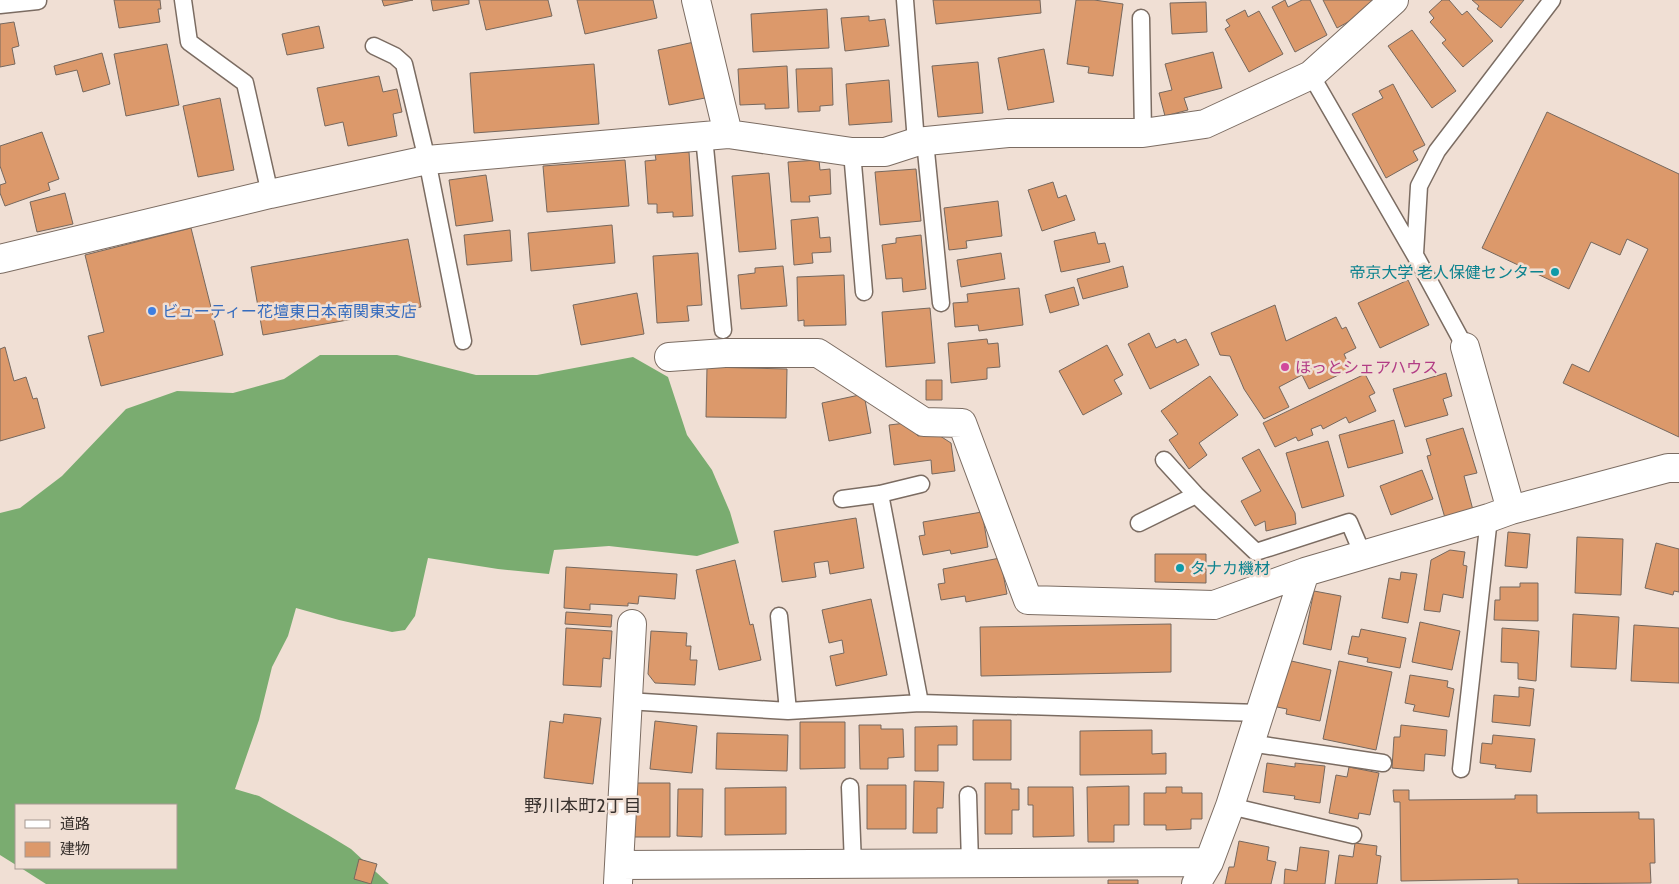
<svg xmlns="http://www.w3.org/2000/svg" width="1679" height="884" font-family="Cabin,'Noto Sans JP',sans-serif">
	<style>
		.forest { fill: #7aac70 }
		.building { fill: #dc996b; stroke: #76685e }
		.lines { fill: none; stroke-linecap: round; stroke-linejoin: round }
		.lane-casing { stroke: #7b6c62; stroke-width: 19 }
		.street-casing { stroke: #7b6c62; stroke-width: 30 }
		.lane { stroke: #fff; stroke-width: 16 }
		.street { stroke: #fff; stroke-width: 28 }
		.culture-dot { fill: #0f9aa8; stroke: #f0dfd4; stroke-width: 2 }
		.shop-dot { fill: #3f7fe0; stroke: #f0dfd4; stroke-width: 2 }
		.hotel-dot { fill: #d1479c; stroke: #f0dfd4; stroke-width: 2 }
		.labels { text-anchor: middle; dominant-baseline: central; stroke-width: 5; stroke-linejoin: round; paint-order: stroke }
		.culture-label { font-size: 16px; fill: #0d838f; stroke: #f0dfd4; text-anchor: end }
		.shop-label { font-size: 16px; fill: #366cbe; stroke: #f0dfd4; text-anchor: start }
		.hotel-label { font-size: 16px; fill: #b23c85; stroke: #f0dfd4; text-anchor: start }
		.neighbourhood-label { font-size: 18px; fill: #38312d; stroke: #f0dfd4 }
	</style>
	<rect width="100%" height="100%" fill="#f0dfd4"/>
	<path class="forest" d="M320 355H397L476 375H537L633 357 668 377 687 435 712 470 730 512 739 543 697 556 609 546 554 550 549 574 498 569 428 558 415 616 405 630 392 632 339 620 296 608 288 636 272 667 259 720 235 789 259 796 328 835 351 849 389 884H46L21 868H176V805H16V865L0 855V513L20 508 62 476 126 409 177 391 233 393 284 379Z"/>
	<path class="building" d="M114 0H160L161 9H158L160 22 119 28Z
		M382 0H413L384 6Z
		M431 0H469V4L433 11Z
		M479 0H548L552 16 486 30Z
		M577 0H653L657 18 585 34Z
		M933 0H1040L1041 13 936 24Z
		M1076 0H1094L1123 4 1113 76 1088 73 1089 67 1067 64Z
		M1285 0 1288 7 1302 0H1310L1327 35 1295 52 1272 7Z
		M1323 0H1377L1368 5 1370 10 1337 28Z
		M1442 0H1449L1462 15 1467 11 1493 41 1463 67 1442 43 1446 40 1430 22 1434 18 1429 12Z
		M1472 0H1524L1501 28 1477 9 1479 6Z
		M1206 2 1207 32 1172 34 1170 3Z
		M827 9 829 48 753 52 751 14Z
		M1245 10 1248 17 1259 11 1283 54 1249 72 1225 29 1230 26 1226 20Z
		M869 16V21L885 19 889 46 845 51 841 18Z
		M14 22 19 46 12 48 15 64 0 67V24Z
		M319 26 324 48 287 55 282 34Z
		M1412 30 1456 91 1432 108 1388 46Z
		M694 42 705 98 669 105 658 50Z
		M167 44 179 105 126 116 114 54Z
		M1044 49 1054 102 1008 110 998 58Z
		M1213 52 1222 88 1184 98 1188 110 1165 116 1159 93 1172 90 1165 64Z
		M102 53 110 84 83 92 77 70 56 75 54 66Z
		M978 62 983 113 938 117 932 66Z
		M594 64 599 124 474 133 470 73Z
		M787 66 789 108 765 109V104L740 105 738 69Z
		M832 68 833 105 820 106V111L798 112 796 69Z
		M379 76 383 92 397 89 402 112 393 114 397 136 348 146 343 122 325 126 317 88Z
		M889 80 892 122 849 125 846 84Z
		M1393 84 1425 145 1413 151 1418 160 1386 178 1352 114 1383 98 1379 91Z
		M220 98 234 170 198 177 183 106Z
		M1547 112 1679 174V437L1563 383 1572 364 1589 372 1648 249 1627 239 1620 255 1591 242 1569 289 1482 248Z
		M42 132 59 179 48 183 50 190 5 206 0 193V185L6 183 0 166V146Z
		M689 152 693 216 673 217V212L657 213V204H648L645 161 656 160 655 154Z
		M625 160 629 206 547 212 543 166Z
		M819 160 820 170 830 169 831 194 809 196 810 202H791L788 162Z
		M916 169 921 221 880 225 875 172Z
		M769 173 776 249 739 252 732 176Z
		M486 175 493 221 456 226 449 180Z
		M1053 182 1058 198 1066 195 1075 220 1042 231 1028 190Z
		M65 193 73 224 37 232 30 202Z
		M998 201 1002 236 966 241 967 248 949 250 944 208Z
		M818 217 820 238 830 237 831 252 812 253 813 263 794 265 791 220Z
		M612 225 615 263 531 271 528 233Z
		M191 228 223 355 101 386 88 336 104 332 85 255Z
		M510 230 512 261 467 265 464 235Z
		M1095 232 1098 244 1105 243 1110 262 1061 272 1054 241Z
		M921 235 926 289 903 292 902 278 886 279 882 245 896 243V238Z
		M408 239 421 307 263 335 251 267Z
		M698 253 702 305 687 306 689 321 657 323 653 256Z
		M1001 253 1005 279 961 287 957 260Z
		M783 266 787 306 741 309 738 275 755 273V268Z
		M1123 266 1128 287 1083 299 1077 279Z
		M844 275 846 325 804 326V320L798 321 797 277Z
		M1408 280 1429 325 1380 348 1358 303Z
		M1074 287 1079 305 1050 313 1045 295Z
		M1019 288 1023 325 979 331 978 325 955 327 953 303 968 302 967 294Z
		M637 293 644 334 581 345 573 305Z
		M1275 305 1286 341 1336 317 1342 329 1346 327 1356 348 1344 354 1351 369 1309 389 1302 375 1279 387 1289 407 1264 419 1244 389 1230 356 1220 355 1211 333Z
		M930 308 935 363 886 367 882 312Z
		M1149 333 1156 348 1175 339 1177 343 1186 339 1199 365 1150 389 1128 344Z
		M987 339 988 344 998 343 1000 367 987 368V379L951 383 948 343Z
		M1107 345 1123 375 1114 380 1122 394 1083 415 1059 371Z
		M5 347 14 381 26 377 33 399 37 398 45 428 0 441V349Z
		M707 367 787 369 786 418 706 417Z
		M1446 373 1452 396 1443 399 1448 415 1405 427 1393 389Z
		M1365 374 1375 393 1369 396 1376 411 1349 423 1346 417 1323 429 1321 425 1311 429 1313 435 1298 441 1296 437 1275 447 1263 423Z
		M1210 376 1238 415 1199 443 1207 455 1189 469 1169 440 1178 434 1161 411Z
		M926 380H942V400H926Z
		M864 394 871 433 829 441 822 403Z
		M1394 420 1403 453 1348 468 1339 435Z
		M906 423 918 436 937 434 951 443 955 471 932 474 931 460 894 465 889 425Z
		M1463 428 1477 473 1464 476 1473 510 1445 518 1427 456 1431 455 1426 439Z
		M1328 441 1344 496 1302 508 1286 453Z
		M1259 449 1295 513 1296 524 1266 531 1265 521 1255 526 1241 501 1261 491 1242 458Z
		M1422 470 1433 499 1391 515 1380 486Z
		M982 512 988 547 951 554 950 550 923 555 919 536 925 535 923 522Z
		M856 518 864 568 830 574 828 561 814 563 816 577 782 582 774 531Z
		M1508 532 1530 534 1527 568 1505 566Z
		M1577 537 1623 539 1621 595 1575 593Z
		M1656 543 1679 549V592L1674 591 1673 595 1645 588Z
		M1450 550 1465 552 1463 565 1467 566 1463 598 1443 594 1440 612 1424 610 1431 560Z
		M1155 554H1206V583L1155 582Z
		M1000 558 1007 594 966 602 965 596 941 600 938 584 945 583 943 569Z
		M735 560 750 625 753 624 761 660 719 670 696 570Z
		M566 567 677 574 675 599 639 596 638 604 628 603V606L590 604V610L564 608Z
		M1401 572 1417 574 1408 623 1382 618 1389 578 1400 580Z
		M1520 583H1538V621L1494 620 1495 600H1500V587H1520Z
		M1314 591 1341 596 1331 650 1303 644Z
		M871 599 887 675 836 686 830 656 844 653 842 640 829 643 822 610Z
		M566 612 612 615 611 627 565 624Z
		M1573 614 1619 617 1616 669 1571 667Z
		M1420 622 1460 631 1452 670 1412 662Z
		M1171 624V672L981 676 980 627Z
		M1634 625 1679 628V683L1631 681Z
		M566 628 612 631 610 659 603 658 601 687 563 685Z
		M1502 628 1539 631 1536 681 1518 679V663L1501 662Z
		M1361 629 1406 638 1400 668 1367 662 1368 658 1348 654 1352 636 1359 637Z
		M651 631 687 633 686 646H691L690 660H697L695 685 655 683 648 674Z
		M1287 660 1331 670 1320 721 1286 714 1287 709 1277 707Z
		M1339 661 1392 672 1376 750 1323 739Z
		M1410 675 1448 681 1447 687 1454 689 1449 717 1413 711 1415 705 1405 703Z
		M1519 687 1534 689 1530 726 1492 722 1494 695 1519 697Z
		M564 714 601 718 593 784 544 778 550 721 563 723Z
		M973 720H1011V760H973Z
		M655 721 697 726 692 773 650 769Z
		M800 722H845V768L800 769Z
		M859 725H881V729H903L904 757 888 758V769H860Z
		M1401 725 1447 730 1445 756 1425 754 1424 771 1392 768 1394 737H1400Z
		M957 726V745H938V771H915V727Z
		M1152 730V754L1166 753V774L1080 775V731Z
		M717 733 788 735 787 771 716 769Z
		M1493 735 1535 739 1531 772 1495 768 1496 765 1480 763 1482 743 1492 744Z
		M1267 763 1295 767V763L1325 766 1320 803 1294 799 1295 796 1263 792Z
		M1349 767 1379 773 1370 815 1359 813 1358 819 1329 813 1336 775 1347 777Z
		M914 781 944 782 943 808H937V833H913Z
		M637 783H670V837H633V811H638Z
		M985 783H1011V789H1019V810H1012V834H985Z
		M867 785H906V829H867Z
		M1129 786V825H1114V842H1088L1087 787Z
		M786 787V834L725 835V788Z
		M1028 787H1073L1074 836 1033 837V805H1028Z
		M1166 787H1182V793H1202V819H1191V829L1166 830V825H1144V793H1166Z
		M678 789H703L702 837 677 836Z
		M1393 790H1409V800L1515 799V795H1537V813L1639 812V819H1654L1655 863H1650L1651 883 1518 884V879L1401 881 1400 802H1394Z
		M1239 841 1269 847 1267 860 1276 862 1271 884H1225L1229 867H1234Z
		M1355 843 1377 846 1376 855 1381 856 1377 884H1335L1339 855 1353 857Z
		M1300 847 1329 851 1325 884H1284L1285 869 1297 871Z
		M359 859 377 864 371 884 354 879Z
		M1108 880H1138V884H1108Z"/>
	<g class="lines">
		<g class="lane-casing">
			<path id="lane" d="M183 0 189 42 245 83 270 194
				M905 0 916 142
				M0 5 38 1
				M1141 18 1143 133
				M374 46 395 56 404 64 427 160 463 341
				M1311 75 1415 255 1465 347
				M704 137 723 330
				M925 141 941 303
				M852 152 864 292
				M1415 254 1419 186 1437 151 1552 0
				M1164 460 1196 495 1256 552 1349 522 1363 555
				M880 494 920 703
				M842 499 880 494 921 484
				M1139 523 1196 495
				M779 616 788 711
				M627 701 788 711 920 703 1260 713
				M1250 743 1383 763
				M1461 769 1489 518
				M850 787 853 865
				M968 795 970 863
				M1230 806 1353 835"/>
		</g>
		<g class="street-casing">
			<path id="street" d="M696 0 728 134
				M0 259 270 194 427 160 728 134 852 152H885L916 142 1008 133H1143L1205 124 1311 75 1394 0
				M1465 347 1511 510
				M669 357 725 353H818L924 422 962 423 1028 600 1214 605 1305 572 1489 518 1511 510 1668 468H1679
				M619 865 1209 862
				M618 883 632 624
				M1196 884 1209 862 1230 806 1305 572"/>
		</g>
		<use href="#lane" class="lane"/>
		<use href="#street" class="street"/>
	</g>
	<g class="culture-dot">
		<circle cx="1555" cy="272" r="5"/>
		<circle cx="1180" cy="568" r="5"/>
	</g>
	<circle class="shop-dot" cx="152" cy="311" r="5"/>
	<circle class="hotel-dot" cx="1285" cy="367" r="5"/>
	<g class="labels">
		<g class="culture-label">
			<text x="1545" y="272">帝京大学 老人保健センター</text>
			<text x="1190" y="568" text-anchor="start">タナカ機材</text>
		</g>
		<g class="shop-label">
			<text x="162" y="311">ビューティー花壇東日本南関東支店</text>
		</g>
		<g class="hotel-label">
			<text x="1295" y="367">ほっとシェアハウス</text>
		</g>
		<g class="neighbourhood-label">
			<text x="583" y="806">野川本町2丁目</text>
		</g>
	</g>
	<rect x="15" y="804" width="162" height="65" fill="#f0dfd4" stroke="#a69991"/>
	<rect x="25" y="820" width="25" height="8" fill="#ffffff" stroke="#a69991"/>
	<text x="60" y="829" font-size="15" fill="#38312d">道路</text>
	<rect x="25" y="842" width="25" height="15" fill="#dc996b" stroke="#a69991"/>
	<text x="60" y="854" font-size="15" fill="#38312d">建物</text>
</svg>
